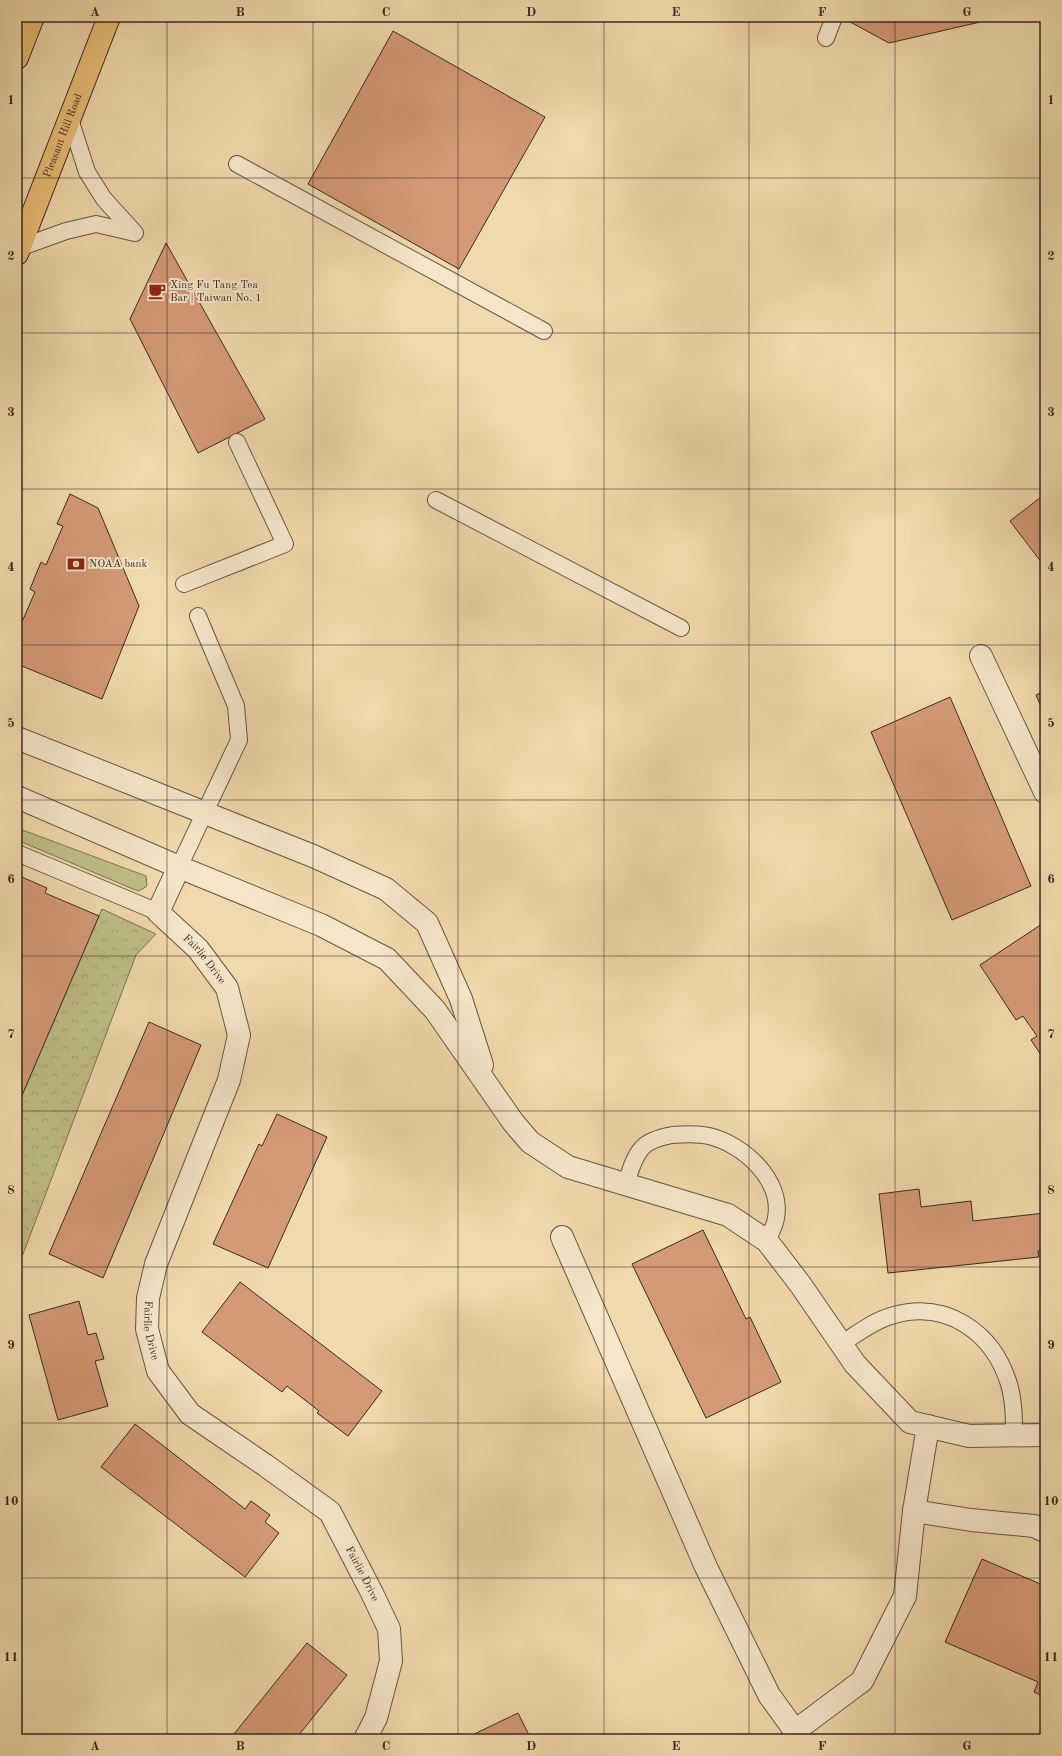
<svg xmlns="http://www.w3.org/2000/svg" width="1062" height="1756" font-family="'Old Standard TT',serif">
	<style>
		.green { fill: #bfbe86; stroke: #7c7454 }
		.forest { fill: url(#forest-crowns); stroke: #7c7454 }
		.building { fill: #d49a77; stroke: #392922 }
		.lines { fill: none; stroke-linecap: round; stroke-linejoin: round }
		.lane-casing { stroke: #675544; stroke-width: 18 }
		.street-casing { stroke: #675544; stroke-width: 24 }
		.highway-casing { stroke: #392922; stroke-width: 24 }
		.lane { stroke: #f5e6c9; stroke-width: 16 }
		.street { stroke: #f5e6c9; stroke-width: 22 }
		.highway { stroke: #e8bc76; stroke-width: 22 }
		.grid { fill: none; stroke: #392922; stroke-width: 1; stroke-opacity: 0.55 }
		.labels { text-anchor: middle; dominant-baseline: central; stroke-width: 4; stroke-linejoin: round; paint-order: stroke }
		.street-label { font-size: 11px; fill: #392922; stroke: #f5e6c9 }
		.poi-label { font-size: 11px; fill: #392922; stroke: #f5e6c9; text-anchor: start }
		.neatline { fill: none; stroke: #392922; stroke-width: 1.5 }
		.grid-label { font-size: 13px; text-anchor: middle; font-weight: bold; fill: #392922 }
	</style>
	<defs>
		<pattern id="forest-crowns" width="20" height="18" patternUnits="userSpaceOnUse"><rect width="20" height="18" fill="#bfbe86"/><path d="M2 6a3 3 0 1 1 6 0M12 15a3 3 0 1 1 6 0" fill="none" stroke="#a5a373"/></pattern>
	</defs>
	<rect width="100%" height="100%" fill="#f0d9ac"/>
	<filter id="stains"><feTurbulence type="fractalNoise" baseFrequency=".005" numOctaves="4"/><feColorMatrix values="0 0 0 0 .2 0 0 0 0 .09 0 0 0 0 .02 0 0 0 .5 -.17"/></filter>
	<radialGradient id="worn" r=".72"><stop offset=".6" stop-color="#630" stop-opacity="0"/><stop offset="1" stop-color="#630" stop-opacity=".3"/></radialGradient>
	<path class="green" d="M17 828 146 876 147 886 139 891 133 889 17 840Z"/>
	<path class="forest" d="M102 909 156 934 136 955 17 1270V1107Z"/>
	<path class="building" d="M841 17H1002L889 43Z
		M393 31 545 117 459 269 308 184Z
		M166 243 265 419 198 453 130 319Z
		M70 494 98 508 139 606 102 699 17 664V630L18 631 35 592 30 589 41 562 46 565 63 526 57 524Z
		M1045 494V567L1010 521Z
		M1045 691V716L1036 695Z
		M950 697 1031 886 952 920 871 732Z
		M17 875 47 888 45 893 99 916 17 1107Z
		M1045 922V1061L1031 1040 1037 1036 1023 1016 1016 1020 980 965Z
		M149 1022 201 1045 103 1278 49 1254Z
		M277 1114 327 1137 268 1268 213 1244 259 1144 262 1146Z
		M919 1189 921 1207 971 1201 973 1221 1045 1213V1251H1038L1039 1257 888 1273 879 1194Z
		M703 1230 746 1319 750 1317 781 1382 706 1418 632 1264Z
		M240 1282 382 1391 348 1436 317 1413 319 1411 287 1386 282 1392 202 1332Z
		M79 1301 88 1335 96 1333 104 1359 95 1361 108 1406 58 1420 29 1315Z
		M135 1424 245 1509 251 1501 270 1515 265 1522 279 1533 245 1577 101 1467Z
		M982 1559 1045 1586V1697L1034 1692 1038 1682 945 1642Z
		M307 1643 347 1675 298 1736 302 1739H230Z
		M518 1713 531 1739 466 1738Z"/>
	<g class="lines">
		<g class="lane-casing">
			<path id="lane" d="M826 38 834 17
				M237 164 544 331
				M19 248 66 231 96 224 135 233 104 199 87 172 70 119
				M436 500 681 628
				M184 584 285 544 237 442
				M17 853 158 912
				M179 867 239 740 236 706 198 616
				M626 1184C630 1172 633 1158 642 1148 649 1140 661 1137 672 1135 684 1134 697 1133 709 1136 743 1144 783 1180 776 1218 775 1226 770 1234 767 1241
				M841 1344C857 1334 873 1321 891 1316 946 1299 993 1332 1009 1384 1014 1401 1014 1419 1014 1436"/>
		</g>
		<g class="street-casing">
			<g id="street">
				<path d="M981 656 1045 792"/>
				<path d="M17 738 313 856 386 889 427 923 461 999 482 1065"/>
				<path d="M17 797 179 867 321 925 387 959 435 1010 513 1122 530 1142 568 1167 728 1215 767 1241 800 1284 855 1364 910 1422 969 1436 1045 1435"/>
				<path id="s1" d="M179 867 158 912 198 949 227 988 239 1035 229 1080 156 1264 148 1298 147 1329 158 1371 190 1414 265 1465 330 1512 372 1593 389 1629 391 1661 376 1718 365 1739"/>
				<path d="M562 1237 706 1567 769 1695 795 1731"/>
				<path d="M914 1511 971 1520 1034 1526 1045 1531"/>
				<path d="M792 1739 795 1731 862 1681 905 1596 914 1511 928 1426"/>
			</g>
		</g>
		<g class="highway-casing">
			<g id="highway">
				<path d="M17 58 33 17"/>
				<path id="s2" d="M17 254 109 17"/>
			</g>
		</g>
		<use href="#lane" class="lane"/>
		<use href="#street" class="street"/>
		<use href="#highway" class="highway"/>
	</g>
	<path class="grid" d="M167 17V1739M313 17V1739M458 17V1739M604 17V1739M749 17V1739M895 17V1739M17 178H1045M17 333H1045M17 489H1045M17 645H1045M17 800H1045M17 956H1045M17 1111H1045M17 1267H1045M17 1423H1045M17 1578H1045"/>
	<defs>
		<g id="cafe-bare" transform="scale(1.38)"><path d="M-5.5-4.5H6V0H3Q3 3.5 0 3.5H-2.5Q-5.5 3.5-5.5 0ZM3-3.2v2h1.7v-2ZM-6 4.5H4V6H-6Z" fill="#8f2418" stroke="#f5e6c9" stroke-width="2.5" paint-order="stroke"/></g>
		<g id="bank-bare" transform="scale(1.38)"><path d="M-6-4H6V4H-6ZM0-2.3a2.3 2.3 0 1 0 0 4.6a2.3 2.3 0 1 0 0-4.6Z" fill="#8f2418" stroke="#f5e6c9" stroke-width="2.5" paint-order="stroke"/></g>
	</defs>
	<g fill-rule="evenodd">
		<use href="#cafe-bare" x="157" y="291"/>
		<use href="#bank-bare" x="76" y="564"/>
	</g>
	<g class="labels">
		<g class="street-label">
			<text stroke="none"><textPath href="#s2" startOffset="127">Pleasant Hill Road</textPath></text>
			<text stroke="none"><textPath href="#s1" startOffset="116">Fairlie Drive</textPath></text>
			<text stroke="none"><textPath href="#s1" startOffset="513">Fairlie Drive</textPath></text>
			<text stroke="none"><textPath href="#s1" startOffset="849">Fairlie Drive</textPath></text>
		</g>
		<g class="poi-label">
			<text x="170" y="285">Xing Fu Tang Tea<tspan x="170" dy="13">Bar | Taiwan No. 1</tspan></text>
			<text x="89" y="564">NOAA bank</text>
		</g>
	</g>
	<rect width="1062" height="1756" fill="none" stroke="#f0d9ac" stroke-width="44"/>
	<rect x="22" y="22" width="1018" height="1712" class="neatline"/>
	<g class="grid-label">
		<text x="95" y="16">A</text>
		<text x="240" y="16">B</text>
		<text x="386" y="16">C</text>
		<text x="531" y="16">D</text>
		<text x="676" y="16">E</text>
		<text x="822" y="16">F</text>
		<text x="967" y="16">G</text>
		<text x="11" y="104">1</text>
		<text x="1051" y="104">1</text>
		<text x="11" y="260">2</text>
		<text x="1051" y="260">2</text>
		<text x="11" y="416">3</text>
		<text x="1051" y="416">3</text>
		<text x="11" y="571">4</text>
		<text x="1051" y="571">4</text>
		<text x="11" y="727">5</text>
		<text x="1051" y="727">5</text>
		<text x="11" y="883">6</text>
		<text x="1051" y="883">6</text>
		<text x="11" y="1038">7</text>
		<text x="1051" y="1038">7</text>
		<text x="11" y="1194">8</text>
		<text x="1051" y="1194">8</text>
		<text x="11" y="1349">9</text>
		<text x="1051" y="1349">9</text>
		<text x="11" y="1505">10</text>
		<text x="1051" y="1505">10</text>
		<text x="11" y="1661">11</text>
		<text x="1051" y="1661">11</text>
		<text x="95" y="1750">A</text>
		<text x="240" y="1750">B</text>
		<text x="386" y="1750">C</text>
		<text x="531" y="1750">D</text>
		<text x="676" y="1750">E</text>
		<text x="822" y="1750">F</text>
		<text x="967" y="1750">G</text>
	</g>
	<rect width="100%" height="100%" filter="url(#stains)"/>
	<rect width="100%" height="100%" fill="url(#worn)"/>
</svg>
